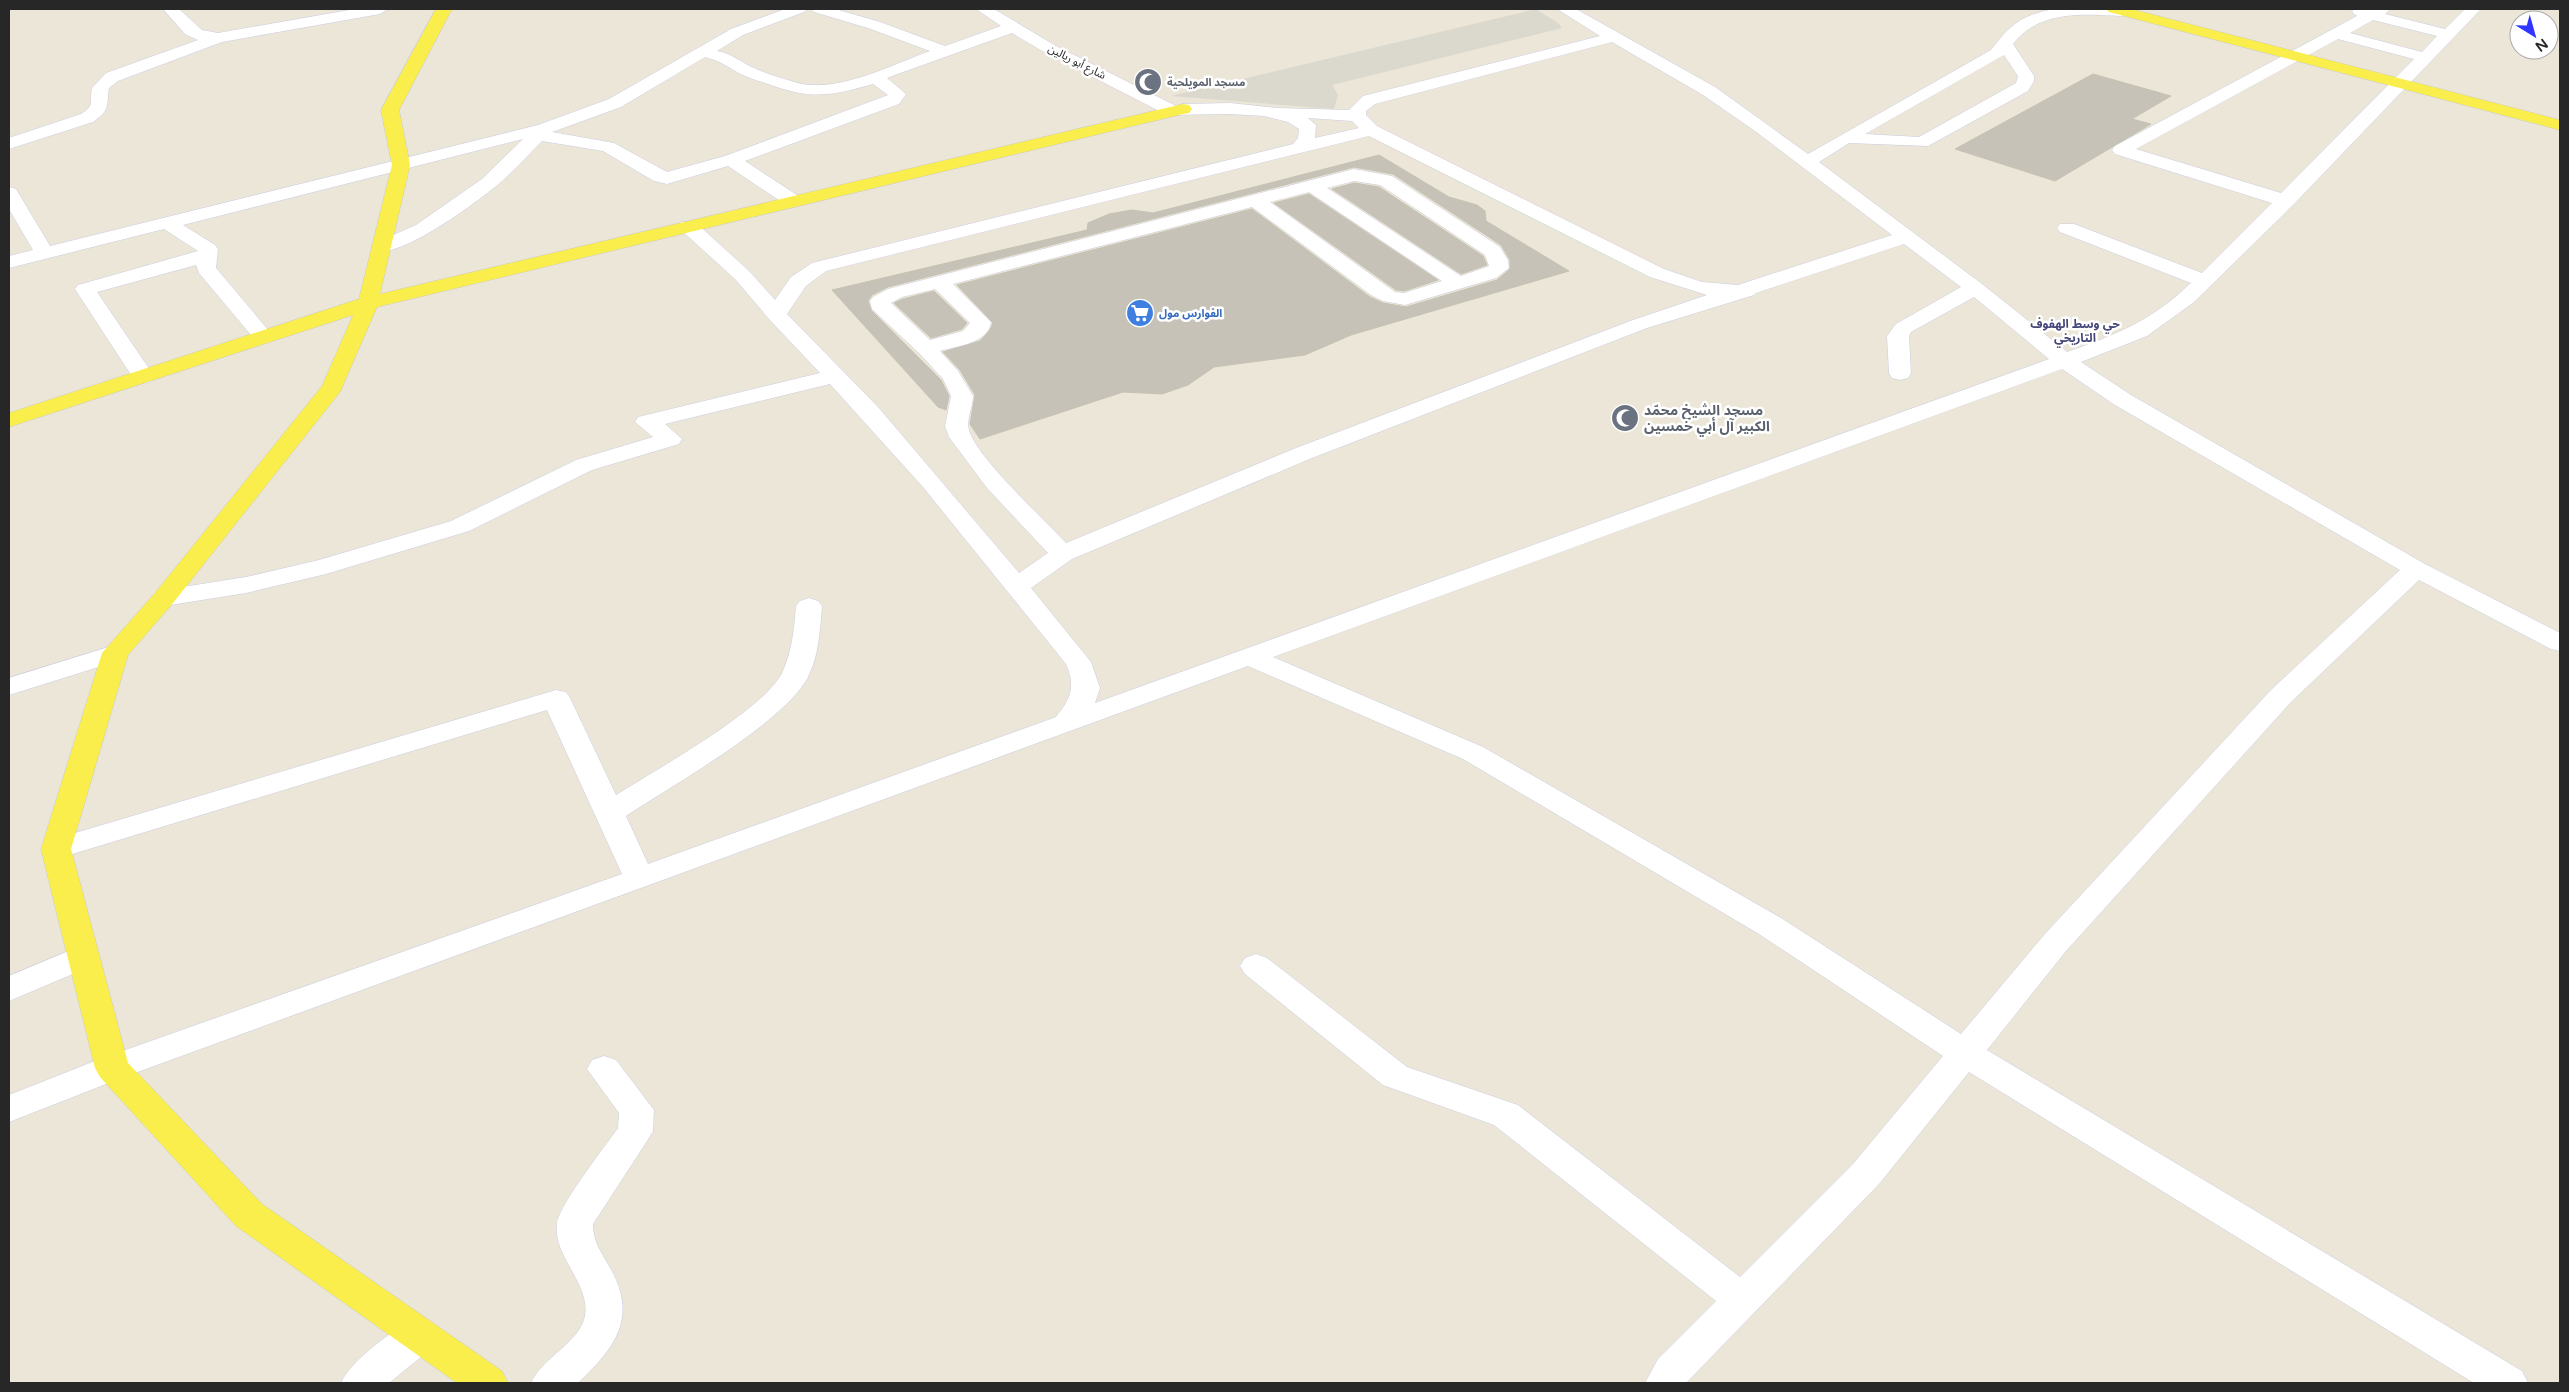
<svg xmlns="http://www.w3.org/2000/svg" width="2569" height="1392" font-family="'Varela Round','Noto Sans Arabic',sans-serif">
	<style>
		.plaza { fill: #dbd8ce }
		.building { fill: #c6c2b7; stroke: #c6c2b1 }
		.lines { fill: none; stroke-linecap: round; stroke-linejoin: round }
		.minor-casing { stroke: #cccde2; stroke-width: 1 }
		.major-casing { stroke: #cbcbcb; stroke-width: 1 }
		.minor { fill: #fff; fill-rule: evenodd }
		.major { fill: #faee4c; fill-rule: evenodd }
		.labels { text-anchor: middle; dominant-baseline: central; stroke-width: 5; stroke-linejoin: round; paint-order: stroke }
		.far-street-label { font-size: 11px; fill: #272727; stroke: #fff }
		.far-worship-label { font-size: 11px; font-weight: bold; fill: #5b616d; stroke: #fff; text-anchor: start }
		.far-shop-label { font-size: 11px; font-weight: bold; fill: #366cbe; stroke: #fff; text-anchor: start }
		.far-neighbourhood-label { font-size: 12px; font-weight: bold; fill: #45467a; stroke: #fff }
		.worship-label { font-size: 14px; font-weight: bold; fill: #5b616d; stroke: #fff; text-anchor: start }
	</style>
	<rect width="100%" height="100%" fill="#ebe6d7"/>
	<path class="plaza" d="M1536 9 1558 23 1562 28 1332 85 1338 95 1334 109 1171 96Z"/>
	<path class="building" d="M2093 74 2171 96 2132 119 2151 124 2055 181 1955 149Z
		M1379 155 1449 197 1477 205 1485 211 1486 221 1569 271 1351 335 1305 355 1214 367 1188 385 1162 394 1123 392 980 439 970 424 975 395 960 370 943 352 980 341 990 330 993 323 957 285 1252 209 1370 297 1383 303 1406 307 1497 280 1510 269V260L1501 245 1393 174 1354 167 888 287 872 295 868 301 871 310 941 380 949 396 946 410 938 407 832 290 1087 230 1088 223 1109 214 1132 210 1153 213Z
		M1354 183 1379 187 1483 256 1487 265 1461 274 1332 189Z
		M1309 194 1438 280 1404 291 1396 290 1274 203Z
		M934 291 967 323 962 329 931 338 894 303 903 299Z"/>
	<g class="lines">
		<g class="minor-casing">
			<path id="minor" d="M163 9H179L202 30 218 33 355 9H388L380 14 222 42 118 81 109 88C106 107 111 109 93 122L9 149V138L81 114C96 104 89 103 92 88L106 73 198 40 185 34Z
				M785 9H807L804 12 743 35 717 51C734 55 739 61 754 68 766 74 781 78 794 82 835 95 891 65 930 51L868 28 814 12 811 9H835L880 22 945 46 1001 26 976 9H994L1056 46 1176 106 1183 104 1230 103 1278 108 1349 110 1363 96 1600 36 1557 9H1576L1715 87 1808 154 1991 50C1997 43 2002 35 2009 29 2040 0 2088 9 2127 9L2129 11 2126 14 2121 16C2083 14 2039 10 2013 44L2034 76V81L2028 91 1928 146 1849 143 1819 162 1982 284 2067 352C2118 334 2151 321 2191 283L2060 232 2057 228 2060 224H2074L2202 273 2272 203 2115 154 2112 150 2115 146 2357 16 2352 12 2354 9H2390L2385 14 2445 29 2465 9H2481L2293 205 2194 302 2147 336 2081 362 2131 395 2425 564 2560 633V651L2551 649 2419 580 2291 702 2066 951 1987 1050 2522 1371 2528 1383H2474L1969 1072 1879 1184 1686 1383H1645L1658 1359 1716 1301 1494 1125 1383 1085 1245 974 1240 966 1245 958 1256 954 1267 958 1407 1067 1518 1105 1740 1277 1853 1164 1943 1056 1759 934 1463 759 1248 666 124 1077 9 1122V1095L100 1059 622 874 547 710 56 859 45 856 41 849 45 842 556 690 566 692 570 698 616 795C654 771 764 710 782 673 792 652 794 629 796 606L800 601 809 598 818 601 822 606C820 630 819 655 808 677 784 723 671 786 626 816L648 864 1056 717C1071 699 1076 686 1066 664L923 487 830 384 665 424 682 439 679 444 592 470 469 531 326 574 246 593 164 606 155 603 151 598 155 593 164 590 246 577 319 560 451 521 576 460 653 437 635 422 638 417 820 373 769 319 735 279 681 230 678 226 681 222H695L749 271 775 300 791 277 812 263 1293 144 1298 138 1299 129 1288 122 1264 116 1230 114 1167 115 1044 52 1012 33 892 76 887 78 906 94 899 104 745 161 800 197 802 201 800 205H786L728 166 667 184 654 181 603 151 542 141C527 156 512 173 495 187 474 204 401 258 375 251L372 247 375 243 416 225 482 179 523 139 183 225 215 245 218 249 216 268 274 337 270 341 263 343 256 341 199 273 196 265 97 292 154 376 151 381 143 383 135 381 75 289 78 285 198 251 164 229 9 268V256L33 250 9 209V187L16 189 50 246 538 125 609 99 731 29ZM2373 20 2437 36 2422 52 2350 33ZM2338 39 2414 59 2281 193 2136 149ZM1612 42 1703 95 1755 131 1892 235 1738 285 1702 282 1664 269 1377 126 1366 115V111L1375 104ZM2004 55 2018 76 2016 83 1919 137 1865 134ZM705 57C723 62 727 67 743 75 751 79 760 81 768 84 812 100 830 96 873 84L888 95 725 156 667 172 614 143 552 132 621 107ZM1308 118 1352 121 1359 128 1315 138 1316 125ZM1369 136 1650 277 1707 295 1633 320 1296 448 1066 543C1045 520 976 457 969 430 966 419 973 407 973 396L958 371 940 351C957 346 989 343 991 322L953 284 1252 207 1371 295 1383 301 1405 305 1496 278 1509 268 1508 260 1500 247 1392 176 1354 169 888 289 873 297 870 301 872 309 920 354 943 379 951 396 945 426 949 437 987 488 1048 553 1019 573 878 407 787 314 806 286 826 271ZM1354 181 1380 185 1485 255 1489 266 1461 276 1327 188ZM1309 192 1442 281 1404 293 1395 292 1270 202ZM1904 244 1961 287 1896 324 1887 336 1889 373 1892 378 1900 380 1908 378 1911 373 1909 336 1911 332 1974 297 2049 359 1095 703 1100 688 1091 662 1031 588 1072 559 1312 458 1647 328 1754 295 1756 293ZM935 289 970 323 963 331 930 340 891 303 902 297ZM2062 369 2115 405 2400 570 2271 690 2044 935 1961 1034 1781 918 1483 747 1273 657Z
				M115 645 124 647 128 653 124 659 9 695V678Z
				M83 945 94 949 99 957 94 965 9 1001V976Z
				M604 1056 616 1060 654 1110 653 1131 647 1141 593 1224C593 1242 601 1252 609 1266 639 1317 615 1348 578 1383H531C542 1358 580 1342 585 1316 588 1297 578 1283 570 1267 562 1253 555 1239 557 1224 559 1205 605 1147 618 1128L619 1113 587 1069 592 1060Z
				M419 1318 433 1323 438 1335 433 1347 389 1383H341C350 1361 397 1326 419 1318Z"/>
		</g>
		<g class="major-casing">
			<path id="major" d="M436 9H452L399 110 410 165 380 294 1183 104 1189 105 1192 109 1189 113 1183 114 377 307 340 392 173 603 128 655 71 849 128 1063 262 1204 502 1371 508 1383H457L236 1226 100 1077 95 1068 41 849 102 653 155 593 322 386 353 315 9 427V413L359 299 392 165 381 110Z
				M2106 9H2131L2560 120V130L2109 12Z"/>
		</g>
		<use href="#minor" class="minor"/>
		<use href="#major" class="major"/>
	</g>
	<defs>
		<g id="mosque-disc" transform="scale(1.4375)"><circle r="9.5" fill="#6b7280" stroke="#fff"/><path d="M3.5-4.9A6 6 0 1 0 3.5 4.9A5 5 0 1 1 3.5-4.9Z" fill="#fff"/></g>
		<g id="supermarket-disc" transform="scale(1.4375)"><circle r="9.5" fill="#3f7fe0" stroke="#fff"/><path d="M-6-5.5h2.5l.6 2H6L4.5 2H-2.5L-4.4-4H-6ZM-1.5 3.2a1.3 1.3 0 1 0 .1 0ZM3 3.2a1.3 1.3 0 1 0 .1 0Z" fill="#fff"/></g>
	</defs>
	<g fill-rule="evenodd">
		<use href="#mosque-disc" x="1148" y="82"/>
		<use href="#supermarket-disc" x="1140" y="313"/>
		<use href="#mosque-disc" x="1625" y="418"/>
	</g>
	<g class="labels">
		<g class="far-street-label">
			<text transform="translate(1077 62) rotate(27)">شارع أبو ريالين</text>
		</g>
		<g class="far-worship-label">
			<text x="1167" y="82">مسجد المويلحية</text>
		</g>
		<g class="far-shop-label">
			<text x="1159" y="313">الفوارس مول</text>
		</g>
		<g class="far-neighbourhood-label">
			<text x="2075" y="324">حي وسط الهفوف<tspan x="2075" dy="14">التاريخي</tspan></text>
		</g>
		<g class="worship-label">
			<text x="1644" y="410">مسجد الشيخ محمّد<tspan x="1644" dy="16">الكبير آل أبي خمسين</tspan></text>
		</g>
	</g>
	<rect width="2569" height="1392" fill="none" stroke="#272727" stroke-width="20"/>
	<g transform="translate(2534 35) rotate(143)"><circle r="24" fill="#ffffff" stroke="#a9a9a9"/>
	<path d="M0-4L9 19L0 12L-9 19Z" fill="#3035ff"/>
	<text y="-8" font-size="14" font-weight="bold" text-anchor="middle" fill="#272727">N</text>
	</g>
</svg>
